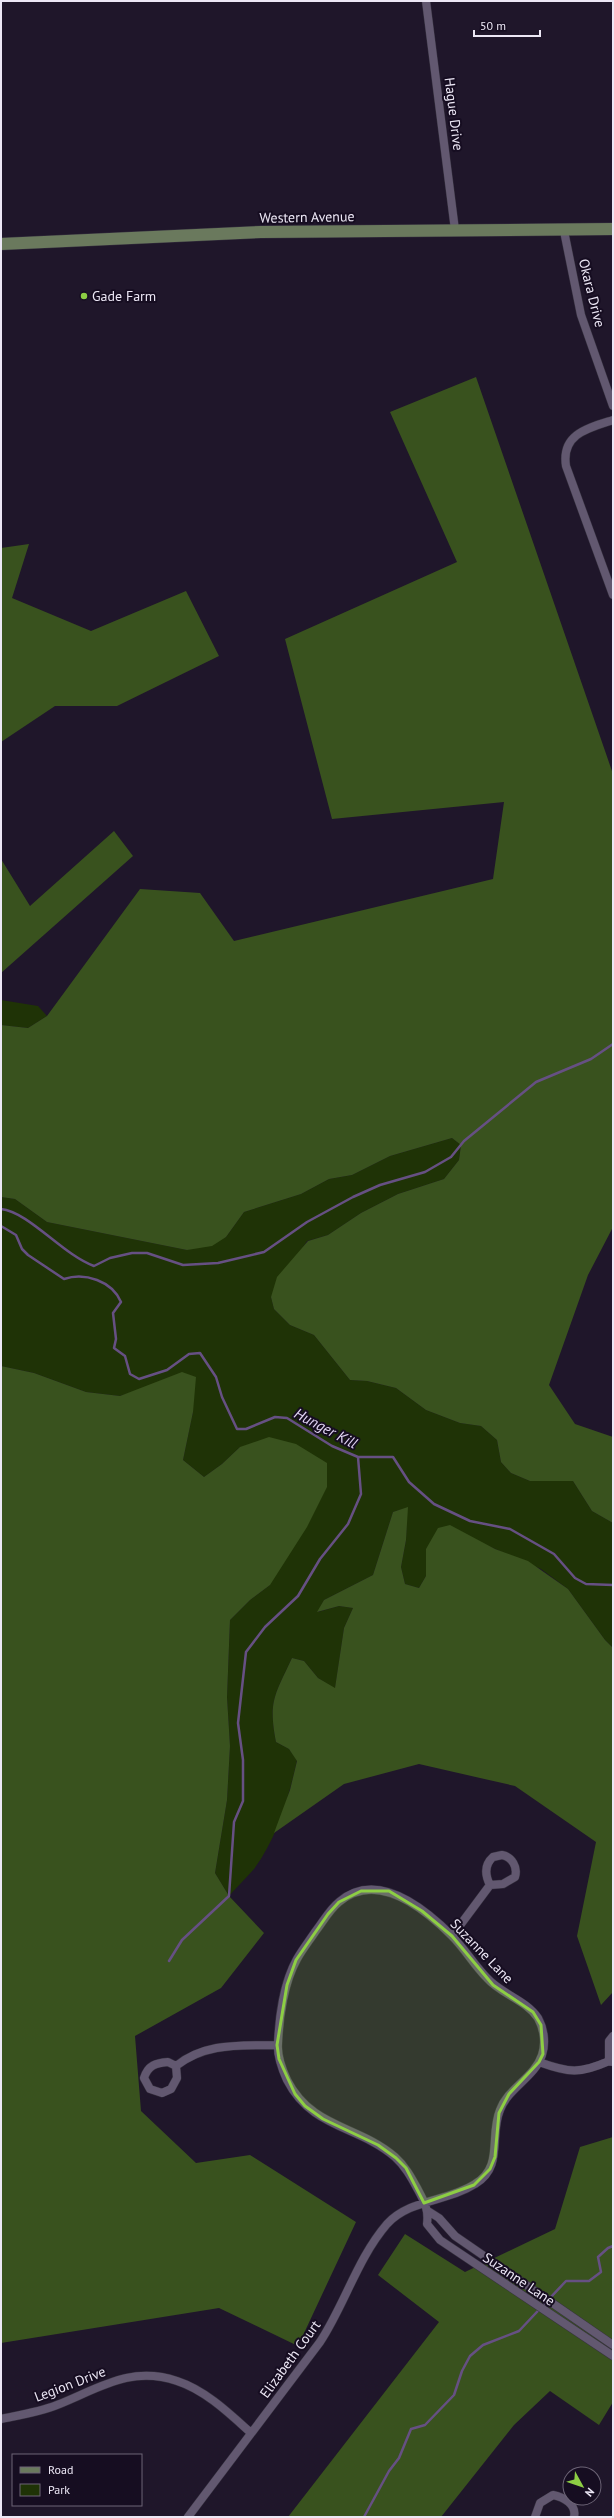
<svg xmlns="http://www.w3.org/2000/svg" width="614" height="2518" font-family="'PT Sans',sans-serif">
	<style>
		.green { fill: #1f3306 }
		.forest { fill: #39521e }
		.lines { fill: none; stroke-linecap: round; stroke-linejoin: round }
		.stream { stroke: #665083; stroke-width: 2.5 }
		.street-casing { stroke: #36313f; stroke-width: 9 }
		.primary-casing { stroke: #36313f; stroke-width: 13 }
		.street { stroke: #625870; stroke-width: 8 }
		.primary { stroke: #6a795d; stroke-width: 12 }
		.marked { fill: #8dce44; fill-opacity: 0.2; stroke: #8dce44; stroke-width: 3; stroke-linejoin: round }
		.poi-dot { fill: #8dce44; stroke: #160d21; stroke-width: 1.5 }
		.labels { text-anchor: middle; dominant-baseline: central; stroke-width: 4; stroke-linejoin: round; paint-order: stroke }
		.street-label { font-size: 14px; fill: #ece7f5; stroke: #160d21 }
		.poi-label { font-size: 14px; fill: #ece7f5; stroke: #160d21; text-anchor: start }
		.water-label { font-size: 15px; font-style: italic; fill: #e1d4f4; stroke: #160d21 }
	</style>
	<rect width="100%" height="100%" fill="#1f162a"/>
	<path class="green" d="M1 1000 38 1006 47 1016 28 1028 1 1025Z
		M452 1138 461 1145 459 1160 444 1179 398 1194 361 1213 328 1235 307 1241 271 1297 274 1309 290 1325 314 1335 350 1380 367 1381 396 1388 426 1410 460 1423 481 1426 497 1440 501 1462 511 1473 530 1481H573L592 1511 613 1523V1648L605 1640 568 1589 541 1569 475 1540 426 1549V1576L419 1588 405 1584 401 1567 406 1540 407 1508 393 1512 373 1575 324 1600 318 1612 339 1606 353 1608 344 1628 335 1689 318 1678 304 1661 292 1658C275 1695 268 1701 276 1742L289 1749 297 1760C289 1797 277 1838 254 1869 246 1878 237 1887 229 1896L215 1873 227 1800 230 1746 227 1697 230 1620 250 1600 270 1585 240 1447 222 1464 204 1477 183 1460 193 1412 145 1388 120 1396 86 1392 34 1373 1 1366V1197L15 1199 47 1222 187 1250 226 1237 244 1212 301 1194 329 1179 352 1175 390 1156Z"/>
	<path class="forest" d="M476 377 613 774V1227L588 1275 549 1385 575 1424 613 1437V1523L592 1511 573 1481H530L511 1473 501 1462 497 1440 481 1426 460 1423 426 1410 396 1388 367 1381 350 1380 314 1335 290 1325 274 1309 271 1297 277 1277 308 1241 328 1235 361 1213 398 1194 444 1179 459 1160 461 1145 452 1138 390 1156 352 1175 329 1179 301 1194 244 1212 226 1237 212 1246 187 1250 47 1222 15 1199 1 1197V1025L28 1028 47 1016 140 889 200 893 234 941 493 879 504 802 332 819 285 639 457 562 390 412Z
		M29 544 12 598 91 631 186 591 219 656 117 706H55L1 742V548Z
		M114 831 133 856 1 973V859L30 906Z
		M1 1366 34 1373 86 1392 120 1396 182 1372 196 1377 193 1412 183 1460 204 1477 222 1464 240 1447 269 1437 296 1444 327 1463V1487L307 1527 270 1585 250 1600 230 1620 227 1697 230 1746 227 1800 215 1873 229 1896 264 1933 221 1988 135 2036 141 2111 196 2163 250 2155 356 2222 298 2346 219 2308 1 2343Z
		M408 1507 406 1540 401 1567 405 1584 419 1588 426 1576V1549L438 1528 450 1525 495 1549 528 1561 568 1589 605 1640 613 1648V1992L601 2005 577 1936 596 1842 515 1786 419 1764 344 1784 274 1833 290 1790 297 1761 289 1749 276 1742C268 1701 275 1695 292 1658L304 1661 318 1678 335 1688 344 1628 353 1608 339 1606 317 1612 324 1600 373 1575 393 1512Z
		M613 2137V2402L599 2425 550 2391 514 2425 441 2517H288L439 2322 378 2275 405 2234 465 2272 555 2229 580 2147Z"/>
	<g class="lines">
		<path class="stream" d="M1 1209C29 1212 63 1255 94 1266L110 1258 132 1253H147L183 1265 218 1263 264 1252 307 1222 353 1197 380 1185 425 1172 451 1157 464 1141 536 1082 591 1059 613 1044
			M1 1226 16 1235 22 1249 28 1255 64 1279C85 1272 112 1281 121 1302L113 1313 116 1339 114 1348 125 1356 130 1374 139 1379 167 1370 189 1354 200 1353 216 1377 222 1397 237 1429H246L275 1417 287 1418 332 1446 358 1457H393L409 1482 434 1504 470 1521 510 1529 554 1554 575 1578 586 1584 613 1585
			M169 1961 182 1940 229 1896 234 1822 243 1801V1760L238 1723 246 1652 265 1627 298 1596 320 1559 348 1524 361 1494 358 1457
			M364 2517 389 2471 399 2458 411 2429 425 2425 454 2395 462 2371 470 2356 483 2345 519 2331 566 2281H589L601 2272 598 2257 608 2248 613 2246"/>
		<g class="street-casing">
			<path id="street" d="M426 1 455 230
				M564 231 581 315 613 406
				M613 420C588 428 561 434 566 466L613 595
				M502 1855C512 1857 518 1867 515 1877L503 1884 490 1885C485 1875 484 1865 493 1857Z
				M452 1936 490 1885
				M613 2036 609 2041V2061L613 2062
				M168 2062 176 2066 177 2078 171 2089 162 2093 150 2089 144 2078C148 2065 156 2063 168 2062Z
				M539 2062C569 2073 580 2074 609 2061
				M176 2066C206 2042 241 2046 277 2045
				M428 2211 439 2218 455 2236 613 2345
				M1 2419C20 2415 39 2412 57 2405 98 2389 130 2365 177 2381 205 2390 229 2413 251 2433
				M188 2517 320 2342C345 2304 357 2259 387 2224 410 2199 447 2202 475 2184 504 2167 489 2136 500 2110 508 2088 535 2077 542 2055 546 2043 544 2029 538 2018 526 2000 501 1994 487 1978 474 1965 465 1949 452 1936 424 1908 377 1870 339 1902 329 1910 323 1922 315 1932 309 1941 302 1950 297 1959 284 1982 279 2017 278 2044 277 2056 282 2069 287 2080 312 2129 358 2125 395 2157 405 2166 411 2177 417 2188 424 2201 429 2209 427 2224L440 2240 613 2356
				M535 2517 540 2503 553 2495C563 2497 577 2504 574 2517"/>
		</g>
		<g class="primary-casing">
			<path id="primary" d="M1 244 261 232 613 229"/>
		</g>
		<use href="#street" class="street"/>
		<use href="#primary" class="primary"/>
	</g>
	<path class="marked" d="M361 1891H389L422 1911 452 1936 493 1985 533 2012 541 2025 543 2054 539 2062 509 2094 499 2113 495 2157 490 2169 474 2185 424 2203 406 2168 396 2158 378 2145 323 2119 305 2106 295 2094 279 2059 277 2045 287 1985 296 1960 328 1914 339 1902Z"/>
	<circle class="poi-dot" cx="84" cy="296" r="4"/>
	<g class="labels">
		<g class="street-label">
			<text transform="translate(454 114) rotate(83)">Hague Drive</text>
			<text transform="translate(307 217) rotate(-1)">Western Avenue</text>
			<text transform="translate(592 293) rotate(76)">Okara Drive</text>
			<text transform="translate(482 1951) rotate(46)">Suzanne Lane</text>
			<text transform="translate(519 2279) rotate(34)">Suzanne Lane</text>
			<text transform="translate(290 2359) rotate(-54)">Elizabeth Court</text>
			<text transform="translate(70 2384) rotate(-21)">Legion Drive</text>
		</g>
		<g class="poi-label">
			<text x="92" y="296">Gade Farm</text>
		</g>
		<g class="water-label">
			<text transform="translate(326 1428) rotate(28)">Hunger Kill</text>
		</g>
	</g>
	<rect width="614" height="2518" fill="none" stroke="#ece7f5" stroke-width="4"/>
	<rect x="12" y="2454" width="130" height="52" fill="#160d21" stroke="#6c6476"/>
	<rect x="20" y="2467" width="20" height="6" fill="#6a795d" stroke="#6c6476"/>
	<text x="48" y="2474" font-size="12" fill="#ece7f5">Road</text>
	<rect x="20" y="2484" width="20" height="12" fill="#1f3306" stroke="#6c6476"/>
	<text x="48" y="2494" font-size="12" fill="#ece7f5">Park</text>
	<g transform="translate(582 2486) rotate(130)"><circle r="19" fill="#160d21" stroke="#6c6476"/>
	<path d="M0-3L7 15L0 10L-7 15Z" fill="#8dce44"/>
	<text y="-6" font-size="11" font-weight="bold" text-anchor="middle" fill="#ece7f5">N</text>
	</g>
	<path d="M474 30v6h66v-6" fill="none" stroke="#ece7f5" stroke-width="2"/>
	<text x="480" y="30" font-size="12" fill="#ece7f5" stroke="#160d21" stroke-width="3" paint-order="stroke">50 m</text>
</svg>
